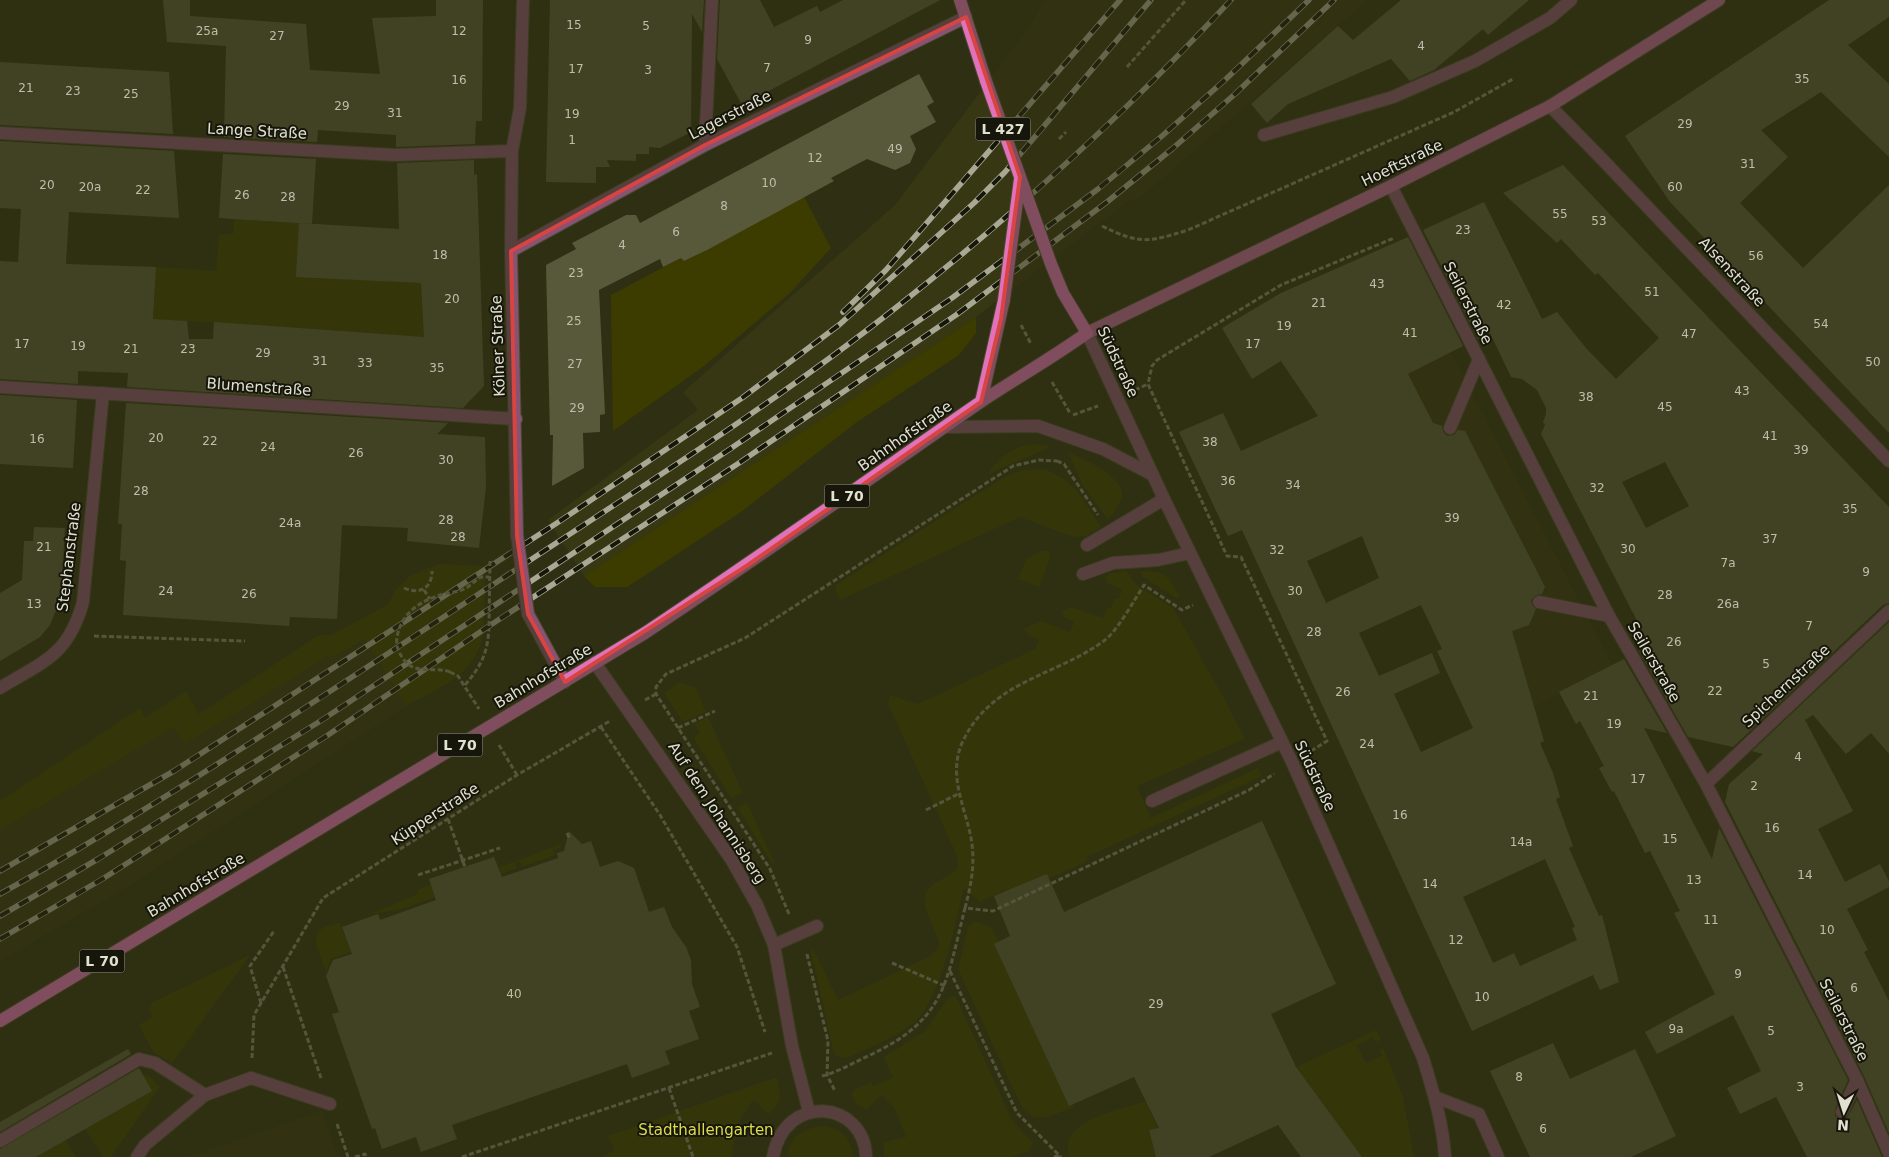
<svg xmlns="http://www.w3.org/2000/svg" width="1889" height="1157" font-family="'DejaVu Sans',sans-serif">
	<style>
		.built { fill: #373713 }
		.green { fill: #3c3c00 }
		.building { fill: #58593b; fill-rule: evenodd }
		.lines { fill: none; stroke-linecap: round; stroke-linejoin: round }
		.service-casing { stroke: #4b4b31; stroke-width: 14 }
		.minor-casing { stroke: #4b4b31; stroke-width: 14 }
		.tertiary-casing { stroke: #4b4b31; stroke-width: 14 }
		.secondary-casing { stroke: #4b4b31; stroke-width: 14 }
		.primary-casing { stroke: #4b4b31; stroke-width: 14 }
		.path { stroke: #83846d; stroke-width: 3; stroke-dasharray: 5 2.5; stroke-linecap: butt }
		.service { stroke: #885273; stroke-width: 12 }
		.minor { stroke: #885273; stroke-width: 12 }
		.tertiary { stroke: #885273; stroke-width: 12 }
		.secondary { stroke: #bb649a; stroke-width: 12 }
		.primary { stroke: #e172b9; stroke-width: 12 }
		.rail-casing { stroke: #a8a894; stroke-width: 5.5 }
		.rail { stroke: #16160a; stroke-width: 4; stroke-dasharray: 11; stroke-linecap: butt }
		.minor-bridge-casing { stroke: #4b4b31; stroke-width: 14; stroke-linecap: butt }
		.primary-bridge-casing { stroke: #4b4b31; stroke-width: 14; stroke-linecap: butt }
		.path-bridge { stroke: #83846d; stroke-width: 3; stroke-dasharray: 5 2.5; stroke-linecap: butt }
		.minor-bridge { stroke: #885273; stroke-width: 12 }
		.primary-bridge { stroke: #e172b9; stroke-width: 12 }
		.marked { fill: none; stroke: #d84441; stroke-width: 4; stroke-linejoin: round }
		.labels { text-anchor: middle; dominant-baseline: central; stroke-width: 4; stroke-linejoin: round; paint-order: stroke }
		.number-label { font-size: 12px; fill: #bebfab }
		.shield { fill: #16160a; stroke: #a3a495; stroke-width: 1 }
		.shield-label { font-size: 14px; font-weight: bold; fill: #e0e1d0 }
		.street-label { font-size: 15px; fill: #e0e1d0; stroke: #16160a }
		.park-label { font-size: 15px; fill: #dcdc4f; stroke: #16160a }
	</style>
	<rect width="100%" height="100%" fill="#2f2f13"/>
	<path class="built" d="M1045 0H1367L1141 197 1127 202 976 317 584 576 548 520 698 410 683 392 895 205 1031 25Z
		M1451 353 1612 665 1526 711 1320 419Z
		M366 639 406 706 132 884 0 961V830L174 726 185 744 330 655 333 658Z
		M322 1111 338 1157H189Z"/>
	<path class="green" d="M802 193 831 248 790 293 704 366 613 431 611 295 681 258 684 261 695 256Z
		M234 219 312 224 297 276 421 283 439 350 340 331 153 319 156 267 216 271 219 234H233Z
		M976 317V333L959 355 857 422 741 512 627 587H595L584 576Z
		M1031 444 1051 446C1031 457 1010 463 990 474L989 471C1002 456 1011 448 1031 444Z
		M1068 452C1083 459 1119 474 1122 492 1123 502 1114 513 1108 520L1082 484Z
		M1043 469C1077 481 1082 499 1101 527L1086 536 1073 537 1020 517 840 600 836 592V585L1004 477 1022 470Z
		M1039 551H1049L1051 556 1039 587 1018 579 1026 560Z
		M438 564 485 566C484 584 486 629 481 644 470 677 434 691 406 706L365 639 332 658 330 655 185 744 174 727 0 830V801L140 708 145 718 186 691 199 714 319 635H331L387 605 397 588 410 576Z
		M1126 571 1137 585 1173 608 1224 698 1245 739 1137 786 1151 818 1258 768 1262 776 1087 857 1088 861 1009 897 1005 890 980 902 964 888C954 925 942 1002 911 1025 891 1040 866 1049 843 1059L834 1054 811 952 813 948 838 1000 932 955 939 945C937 927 914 903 930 887 939 879 949 878 958 867L957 856 888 704 890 695 918 704 1035 649 1039 640 1029 636 1024 629 1041 621 1070 632 1074 622 1065 618 1061 612 1072 607 1103 618 1107 607 1111 608 1115 598 1119 599 1122 589 1107 583 1105 577 1110 573Z
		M1140 571C1165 571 1169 575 1180 597L1176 598 1142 576Z
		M680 682 696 688 706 712 683 722 664 693Z
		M708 717 743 793 731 798 693 737 700 733 694 723Z
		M747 802 775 864 771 862 737 807Z
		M561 844V847L553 850 555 855 522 867 520 861 515 863 517 868 501 874 499 867Z
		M432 884 436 897 402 909 367 915 418 894 417 890Z
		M975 921 992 928 999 942 994 944 1069 1106 1073 1104 1074 1107 1048 1117 1035 1118 1024 1110 1016 1095 958 969 968 926Z
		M340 923 351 952 331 959 326 971 316 944 317 933 324 927Z
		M250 955 172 1063 153 1052 139 1025 153 1016 148 1008 152 1005 151 1003Z
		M952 996 956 997 1012 1120 1033 1143 1030 1151 1012 1157H884V1142L906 1137 895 1109 882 1095 866 1110 854 1101 851 1095 855 1089 871 1082 873 1086 893 1078 884 1057 925 1031 946 1001Z
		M1376 1030 1381 1040 1376 1042 1373 1037 1357 1045 1366 1063 1382 1056 1379 1050 1383 1048 1403 1096 1414 1157H1362L1296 1067Z
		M141 1073 152 1078 160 1087 111 1157H103L85 1129 152 1091Z
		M777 1077C780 1095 784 1100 769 1114L753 1100 737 1125 732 1157H602L614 1150 608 1136Z
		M1146 1101 1158 1128 1149 1130 1156 1157H1070C1056 1120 1122 1109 1146 1101Z
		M823 1126C840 1128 852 1139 853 1157H788C788 1136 804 1128 823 1126Z
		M66 1140 76 1157H36Z"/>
	<path class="building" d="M163 0H190V16L306 24 310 70 380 74 372 18 436 16V0H483L482 121H476L475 144 396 147V135L318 130 317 142 224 137 226 46 167 42Z
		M550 0H704L702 32 692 14 691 132 660 148 649 147V154H636V161L607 160 610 167H596V183L546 182Z
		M720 0H760L774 27 817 6 820 12 843 0H940L742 105 717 59Z
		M1401 0H1529L1488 35 1483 29 1434 70 1410 81 1391 59 1288 104 1267 123 1251 104 1338 26 1353 40Z
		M1829 0H1889V17L1848 45 1889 84V157L1821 92 1761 130 1788 157 1740 203 1803 268 1889 185V433L1670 202 1625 136Z
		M0 62 169 72 173 134 0 125Z
		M919 74 934 102 927 106 936 122 910 136 916 149 910 163 895 170 867 159 831 178 834 181 709 249 684 261 681 258 663 267 660 259 599 290 605 414 600 415V432L583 433 584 468 552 486 553 435H550L546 265 576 249 572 243 626 215H636L640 223Z
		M0 141 174 151 179 218 69 212 66 264 156 267 153 319 187 321 189 339H213L214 322 424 337 421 283 296 277 299 223 399 229 397 163 474 160V175L477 174 484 386 463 408 127 387 128 373 78 371V384L0 379V261L18 262 21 209 0 208Z
		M223 154 316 159 312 224 219 218Z
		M1563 165 1889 507V603L1883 605 1733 747 1688 737 1639 651 1650 646 1541 434 1545 425 1543 422 1546 414V408L1537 390 1522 379 1511 377 1490 333 1478 339 1423 230 1484 202 1542 319 1557 312 1586 348 1616 379 1659 338 1598 273 1595 275 1561 239 1557 243 1503 193ZM1665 462 1689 506 1646 528 1622 482Z
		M1408 237 1463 346 1408 374 1433 423 1442 426 1443 432 1447 436 1454 435 1458 430 1465 431 1545 587 1542 594 1536 595 1531 600 1532 605 1536 609 1529 625 1512 631 1544 741 1540 743 1553 773 1560 797 1556 799 1573 846 1569 848 1599 916 1602 915 1619 982 1600 990 1593 975 1472 1031 1242 530 1228 536 1179 432 1223 413 1241 451 1318 416 1281 361 1252 379 1222 328 1281 293ZM1362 536 1379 578 1326 603 1307 561ZM1421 605 1442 649 1437 651 1473 728 1421 752 1394 694 1440 673 1432 653 1379 676 1359 633ZM1545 859 1575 927 1572 928 1577 940 1520 966 1514 953 1493 963 1463 897Z
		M0 395 77 400 73 468 0 464Z
		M126 403 448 423 437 434 485 437 486 487 479 548 407 541 408 528 342 525 337 619 290 617 289 626 123 615 126 561 120 560 122 524H118Z
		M34 527 65 528 61 598 50 625 40 637 0 661V593L22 580 24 541H33Z
		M1889 622V754L1871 733 1846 754 1813 715 1805 720 1853 811 1818 829 1845 882 1880 864 1889 881V887L1847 909 1868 950 1864 952 1889 1001V1133L1864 1076 1725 802 1729 784 1763 754 1752 751Z
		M1624 659 1667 733 1644 728 1712 859 1719 828 1848 1080 1835 1109V1116L1842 1120 1847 1118 1857 1100 1882 1157H1807L1776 1097 1740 1114 1727 1088 1761 1071 1733 1015 1657 1054 1645 1032 1715 994 1674 913 1680 911 1650 851 1645 853 1614 791 1612 792 1599 768 1604 766 1580 721 1576 724 1559 692Z
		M1262 821 1336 984 1271 1014 1296 1067 1362 1157H1301L1278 1125 1209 1157H1156L1149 1130 1159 1128 1134 1077 1069 1106 994 944 1010 936 994 896 1047 874 1064 912Z
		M569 831 582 844 591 841 600 867 618 861 634 868 649 912 664 907 672 927 686 947 691 960 692 984 700 1007 689 1011 699 1039 665 1051 670 1064 632 1078 627 1064 452 1125 457 1139 421 1152 416 1137 382 1149 375 1128 372 1129 332 1014 339 1012 326 976 333 960 352 954 342 927 378 914 380 920 436 900 429 879 494 857 502 877 558 858 557 853 564 851Z
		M1553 1043 1570 1079 1635 1049 1676 1136 1631 1157H1530L1490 1071Z
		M128 1049 131 1054 0 1132V1122Z
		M139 1068 152 1091 36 1157H0V1149Z"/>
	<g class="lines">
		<g class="service-casing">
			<path id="service" d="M1264 135 1393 97 1475 61 1550 18 1571 0
				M1450 428 1479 359
				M1087 545 1164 499
				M1083 574 1113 563 1158 560 1190 553
				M1539 602 1609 616
				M1152 801 1282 742
				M774 945 817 926
				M251 1078 330 1104
				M1842 1112 1857 1080
				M0 1141 139 1059 155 1063 205 1095"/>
		</g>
		<g class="minor-casing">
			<path id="minor" d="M0 133 395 155 512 151
				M705 145 712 0
				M1391 186 1609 616 1706 784 1857 1080 1889 1153
				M511 251 705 145 966 17
				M0 387 516 419
				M517 536 511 251 512 151 520 108 523 0
				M528 614 565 682
				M595 663 731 859 757 905 774 945 792 1046 809 1112
				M0 688C44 661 68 656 83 602L103 393
				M1706 784 1889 611
				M1435 1097 1479 1114 1498 1157
				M137 1157 145 1145 205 1095 251 1078
				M773 1157C785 1091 865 1101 866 1157"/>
		</g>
		<g class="tertiary-casing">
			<path id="tertiary" d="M1550 106 1600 157 1889 461
				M1087 333 1164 499 1292 762 1423 1058C1433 1091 1443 1123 1445 1157
				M946 427 1038 426 1103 449 1153 475"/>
		</g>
		<g class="secondary-casing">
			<path id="secondary" d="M1087 333 1391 186 1550 106 1719 0"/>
		</g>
		<g class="primary-casing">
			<path id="primary" d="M960 0 986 81
				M981 402 1004 300
				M0 1021 645 633C758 558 868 480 979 403 1015 379 1052 358 1087 333L1063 293 1051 264"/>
		</g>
		<path class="path" d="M1127 67 1186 0
			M1059 139 1066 132
			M1102 226C1140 245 1149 242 1188 230L1454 112 1513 79
			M1021 325 1031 344
			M1052 382 1070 413
			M1135 390 1148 384
			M1073 415 1098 406
			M1057 461 1064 464 1098 515
			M404 588C420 595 432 588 432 571
			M424 590 430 599
			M94 636 245 641
			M450 672 458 676 479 709
			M465 685C482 665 488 652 489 626
			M645 700 656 694
			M601 727 660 815 737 947 765 1032
			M678 728 715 711
			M499 745 517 775
			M1311 751 1327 741 1241 557 1227 556 1148 384 1152 366 1157 360 1281 285 1394 238
			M926 810 958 794
			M448 819 465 867
			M567 833 570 839
			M418 875 500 848
			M965 908C972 882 976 859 970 833 963 803 948 772 963 741 992 680 1057 676 1105 640 1117 631 1135 599 1144 585L1182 610 1193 605
			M789 914 770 869 656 694V687L666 674 745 638 1013 466 1039 460 1057 461
			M807 954 828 1041 827 1075 835 1091
			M892 963 945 986
			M283 967 321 1078
			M950 971 1017 1113 1061 1157
			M261 1003 250 966 274 931
			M252 1058 254 1015 323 898 517 775 610 721
			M822 1076C838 1072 853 1063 868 1056 946 1020 946 983 965 908L993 911 1249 790 1274 774
			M669 1088 693 1157
			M337 1124 348 1157
			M355 1157 365 1154 367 1157
			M462 1157 772 1053
			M1054 1157 1060 1155"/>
		<use href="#service" class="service"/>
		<use href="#minor" class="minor"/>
		<use href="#tertiary" class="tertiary"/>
		<use href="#secondary" class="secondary"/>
		<use href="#primary" class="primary"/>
		<g class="rail-casing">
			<path id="rail" d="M843 312 886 270 1120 0
				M0 871 174 771 560 521 742 398 839 325 974 203 1005 172 1151 0
				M0 894C172 798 335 688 500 580 634 491 772 406 898 306 1016 213 1128 111 1231 0
				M0 916 98 859 322 720 730 449 952 298 1098 189 1162 136 1226 79 1309 0
				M0 939 104 878 328 735 489 626 739 463 956 315 1107 202 1172 149 1235 94 1334 0"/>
		</g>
		<use href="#rail" class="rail"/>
		<g class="minor-bridge-casing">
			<path id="minor-bridge" d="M517 536 528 614"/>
		</g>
		<g class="primary-bridge-casing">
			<path id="primary-bridge" d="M986 81 1051 264
				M1004 300 1020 179"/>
		</g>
		<path class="path-bridge" d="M489 626 490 559
			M450 672C438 667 421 673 409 665 402 659 395 648 397 638 400 615 418 602 440 595 448 592 457 593 466 588 471 585 476 580 481 577H489"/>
		<use href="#minor-bridge" class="minor-bridge"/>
		<use href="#primary-bridge" class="primary-bridge"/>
	</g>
	<path d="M0 0H1889V1157H0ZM966 17 1020 177 1001 319 981 402 748 565 565 682 528 614 517 536 511 251 705 145Z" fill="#2f2f13" fill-opacity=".55" fill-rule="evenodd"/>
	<path class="marked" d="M966 17 1020 177 1001 319 981 402 748 565 565 682 528 614 517 536 511 251 705 145Z"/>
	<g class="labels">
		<g class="number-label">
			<text x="574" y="25">15</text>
			<text x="646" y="26">5</text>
			<text x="207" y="31">25a</text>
			<text x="459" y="31">12</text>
			<text x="277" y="36">27</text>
			<text x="808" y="40">9</text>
			<text x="1421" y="46">4</text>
			<text x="767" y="68">7</text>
			<text x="576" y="69">17</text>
			<text x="648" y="70">3</text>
			<text x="1802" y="79">35</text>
			<text x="459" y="80">16</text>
			<text x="26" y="88">21</text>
			<text x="73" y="91">23</text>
			<text x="131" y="94">25</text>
			<text x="342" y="106">29</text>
			<text x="395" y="113">31</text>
			<text x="572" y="114">19</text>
			<text x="1685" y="124">29</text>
			<text x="572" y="140">1</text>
			<text x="895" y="149">49</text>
			<text x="815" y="158">12</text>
			<text x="1748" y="164">31</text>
			<text x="769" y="183">10</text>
			<text x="47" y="185">20</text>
			<text x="90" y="187">20a</text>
			<text x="1675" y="187">60</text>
			<text x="143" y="190">22</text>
			<text x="242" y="195">26</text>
			<text x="288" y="197">28</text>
			<text x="724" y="206">8</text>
			<text x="1560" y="214">55</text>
			<text x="1599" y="221">53</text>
			<text x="1463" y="230">23</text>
			<text x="676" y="232">6</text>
			<text x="622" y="245">4</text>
			<text x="440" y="255">18</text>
			<text x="1756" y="256">56</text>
			<text x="576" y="273">23</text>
			<text x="1377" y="284">43</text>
			<text x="1652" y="292">51</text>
			<text x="452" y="299">20</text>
			<text x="1319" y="303">21</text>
			<text x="1504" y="305">42</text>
			<text x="574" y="321">25</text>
			<text x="1821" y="324">54</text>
			<text x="1284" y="326">19</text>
			<text x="1410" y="333">41</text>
			<text x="1689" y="334">47</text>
			<text x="22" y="344">17</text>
			<text x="1253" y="344">17</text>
			<text x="78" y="346">19</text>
			<text x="131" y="349">21</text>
			<text x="188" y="349">23</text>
			<text x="263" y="353">29</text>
			<text x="320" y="361">31</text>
			<text x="1873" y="362">50</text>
			<text x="365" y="363">33</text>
			<text x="575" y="364">27</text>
			<text x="437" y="368">35</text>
			<text x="1742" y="391">43</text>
			<text x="1586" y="397">38</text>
			<text x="1665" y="407">45</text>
			<text x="577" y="408">29</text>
			<text x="1770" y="436">41</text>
			<text x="156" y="438">20</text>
			<text x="37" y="439">16</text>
			<text x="210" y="441">22</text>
			<text x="1210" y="442">38</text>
			<text x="268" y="447">24</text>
			<text x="1801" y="450">39</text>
			<text x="356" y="453">26</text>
			<text x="446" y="460">30</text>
			<text x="1228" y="481">36</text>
			<text x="1293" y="485">34</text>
			<text x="1597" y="488">32</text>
			<text x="141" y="491">28</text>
			<text x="1850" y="509">35</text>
			<text x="1452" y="518">39</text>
			<text x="446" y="520">28</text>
			<text x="290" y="523">24a</text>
			<text x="458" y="537">28</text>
			<text x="1770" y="539">37</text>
			<text x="44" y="547">21</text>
			<text x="1628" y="549">30</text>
			<text x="1277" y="550">32</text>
			<text x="1728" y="563">7a</text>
			<text x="1866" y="572">9</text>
			<text x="166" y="591">24</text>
			<text x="1295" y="591">30</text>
			<text x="249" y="594">26</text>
			<text x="1665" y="595">28</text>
			<text x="34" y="604">13</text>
			<text x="1728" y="604">26a</text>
			<text x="1809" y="626">7</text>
			<text x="1314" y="632">28</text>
			<text x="1674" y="642">26</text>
			<text x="1766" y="664">5</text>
			<text x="1715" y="691">22</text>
			<text x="1343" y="692">26</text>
			<text x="1591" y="696">21</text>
			<text x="1614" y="724">19</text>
			<text x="1367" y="744">24</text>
			<text x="1798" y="757">4</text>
			<text x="1638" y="779">17</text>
			<text x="1754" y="786">2</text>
			<text x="1400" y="815">16</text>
			<text x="1772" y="828">16</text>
			<text x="1670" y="839">15</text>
			<text x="1521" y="842">14a</text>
			<text x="1805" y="875">14</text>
			<text x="1694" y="880">13</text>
			<text x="1430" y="884">14</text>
			<text x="1711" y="920">11</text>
			<text x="1827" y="930">10</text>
			<text x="1456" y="940">12</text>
			<text x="1738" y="974">9</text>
			<text x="1854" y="988">6</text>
			<text x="514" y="994">40</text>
			<text x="1482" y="997">10</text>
			<text x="1156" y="1004">29</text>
			<text x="1676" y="1029">9a</text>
			<text x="1771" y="1031">5</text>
			<text x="1519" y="1077">8</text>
			<text x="1800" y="1087">3</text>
			<text x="1543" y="1129">6</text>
		</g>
		<g class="shield">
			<rect x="975.5" y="117.5" width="55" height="23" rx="4"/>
			<rect x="824.5" y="484.5" width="45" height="23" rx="4"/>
			<rect x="437.5" y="733.5" width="45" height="23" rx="4"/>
			<rect x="79.5" y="949.5" width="45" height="23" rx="4"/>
		</g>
		<g class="shield-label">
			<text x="1003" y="129">L 427</text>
			<text x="847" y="496">L 70</text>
			<text x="460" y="745">L 70</text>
			<text x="102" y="961">L 70</text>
		</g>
		<g class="street-label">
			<text transform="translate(730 115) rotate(-27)">Lagerstraße</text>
			<text transform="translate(257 131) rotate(3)">Lange Straße</text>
			<text transform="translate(1402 163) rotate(-26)">Hoeftstraße</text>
			<text transform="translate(1732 272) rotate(47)">Alsenstraße</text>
			<text transform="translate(1468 303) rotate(63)">Seilerstraße</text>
			<text transform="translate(498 346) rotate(-92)">Kölner Straße</text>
			<text transform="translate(1118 362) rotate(65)">Südstraße</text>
			<text transform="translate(259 387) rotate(4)">Blumenstraße</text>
			<text transform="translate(905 436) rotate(-35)">Bahnhofstraße</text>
			<text transform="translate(69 557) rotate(-83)">Stephanstraße</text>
			<text transform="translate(1654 662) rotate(60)">Seilerstraße</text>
			<text transform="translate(543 676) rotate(-31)">Bahnhofstraße</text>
			<text transform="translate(1786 686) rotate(-43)">Spichernstraße</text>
			<text transform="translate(1315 776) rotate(65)">Südstraße</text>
			<text transform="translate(717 813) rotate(57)">Auf dem Johannisberg</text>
			<text transform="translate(435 814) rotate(-33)">Küpperstraße</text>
			<text transform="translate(196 885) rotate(-31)">Bahnhofstraße</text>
			<text transform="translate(1844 1020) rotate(63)">Seilerstraße</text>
		</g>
		<g class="park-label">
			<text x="706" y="1130">Stadthallengarten</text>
		</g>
	</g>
	<g transform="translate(1844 1112) rotate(184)" stroke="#16160a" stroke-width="4" paint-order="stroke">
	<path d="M0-4L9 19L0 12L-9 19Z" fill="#e0e1d0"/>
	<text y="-8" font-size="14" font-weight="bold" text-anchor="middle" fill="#e0e1d0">N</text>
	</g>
</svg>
